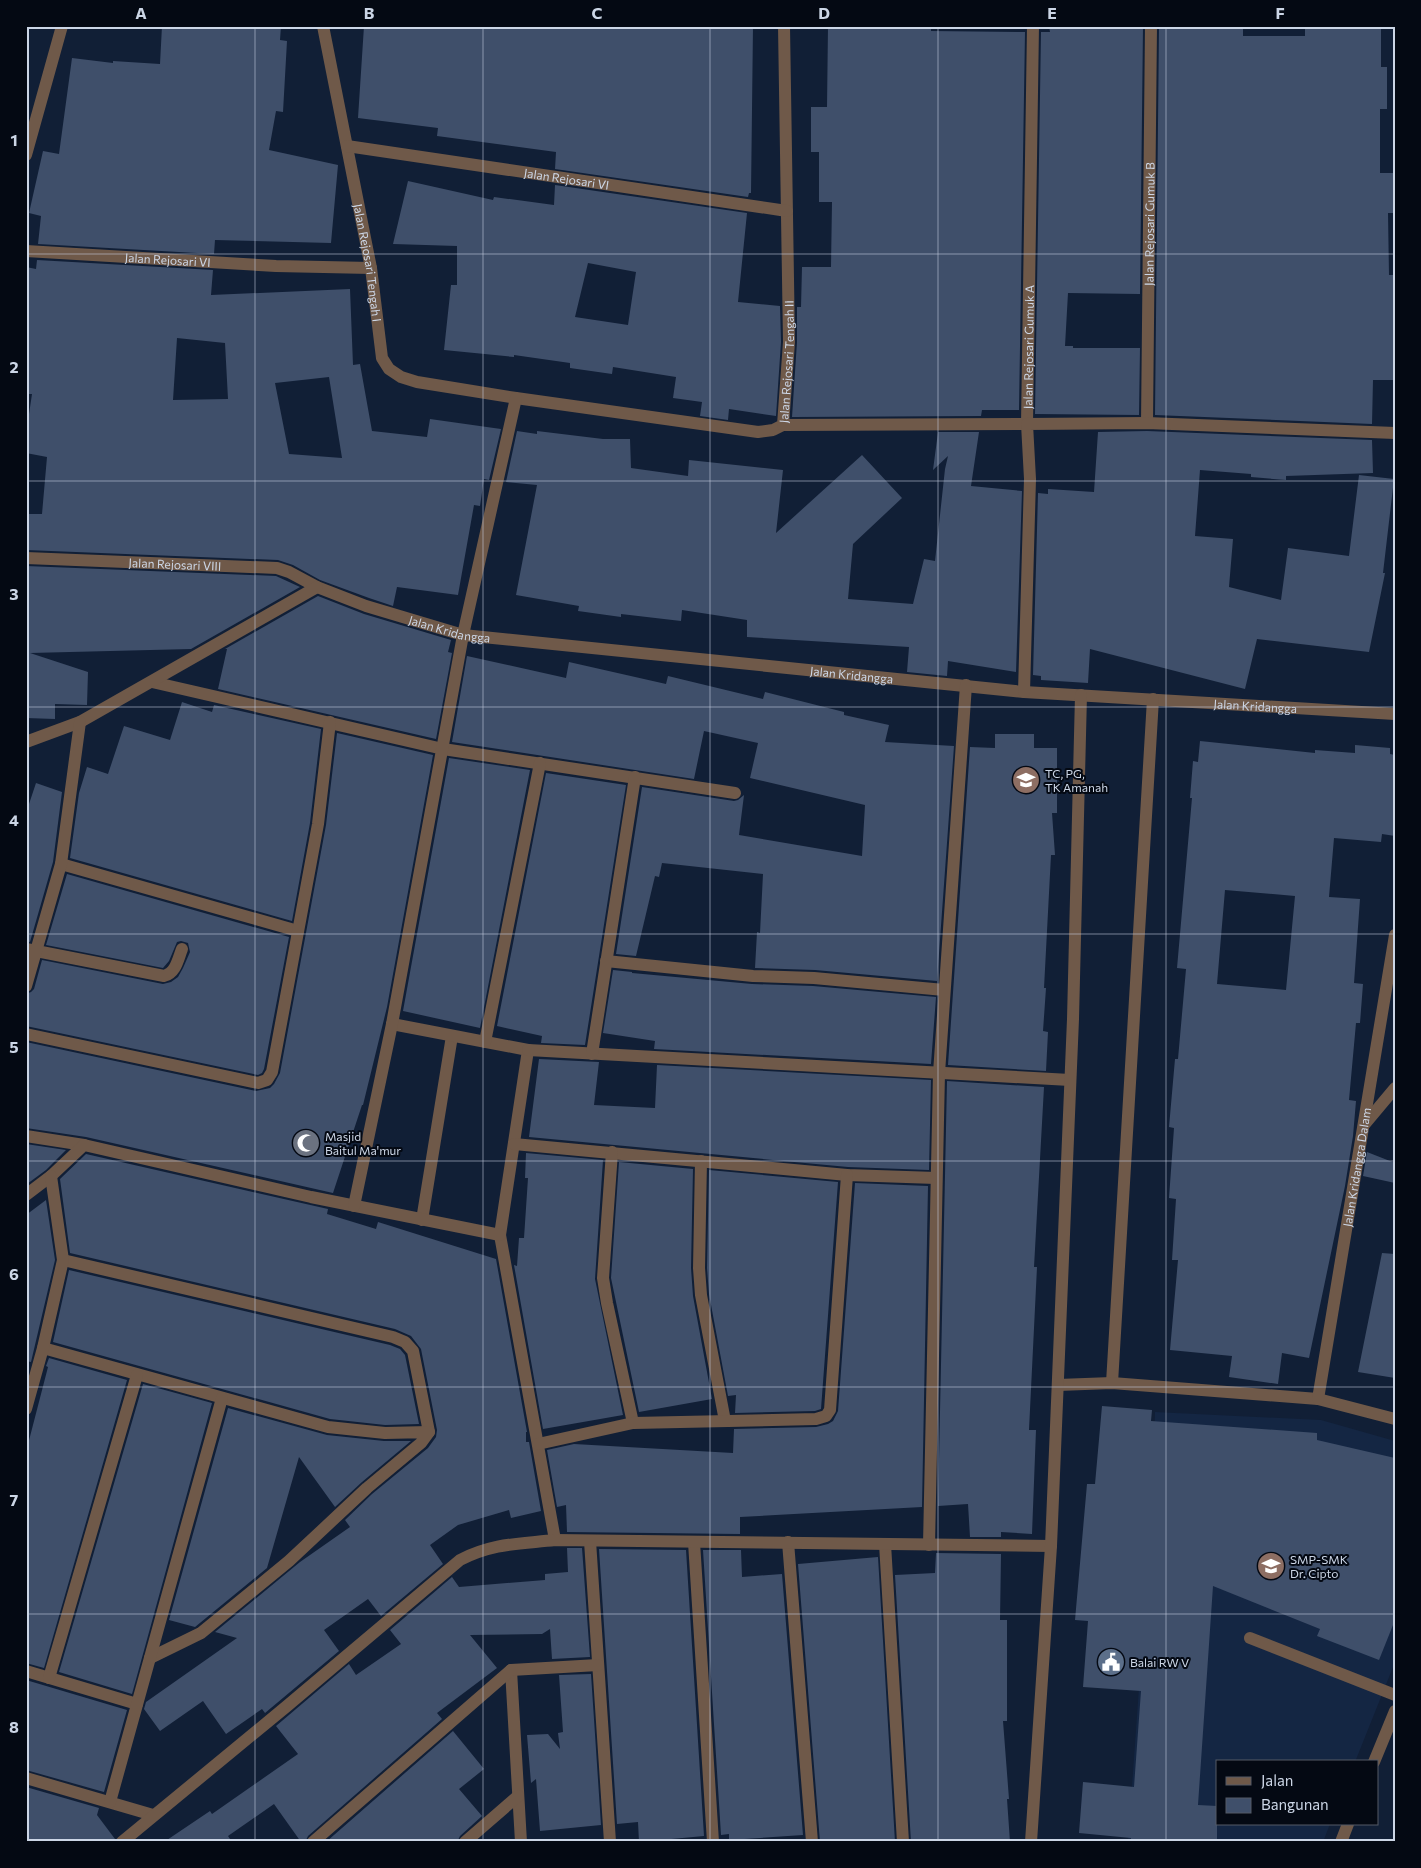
<svg xmlns="http://www.w3.org/2000/svg" width="1421" height="1868" font-family="Commissioner,sans-serif">
	<style>
		.built { fill: #142643 }
		.building { fill: #3f4f6a; fill-rule: evenodd }
		.lines { fill: none; stroke-linecap: round; stroke-linejoin: round }
		.service { stroke: #6f5949; stroke-width: 12 }
		.minor { stroke: #6f5949; stroke-width: 12 }
		.tertiary { stroke: #6f5949; stroke-width: 12 }
		.grid { fill: none; stroke: #ccd6e6; stroke-width: 1; stroke-opacity: 0.55 }
		.labels { text-anchor: middle; dominant-baseline: central; stroke-width: 4; stroke-linejoin: round; paint-order: stroke }
		.street-label { font-size: 12px; fill: #ccd6e6; stroke: #040913 }
		.poi-label { font-size: 12px; fill: #ccd6e6; stroke: #040913; text-anchor: start }
		.neatline { fill: none; stroke: #ccd6e6; stroke-width: 2 }
		.grid-label { font-size: 16px; text-anchor: middle; font-weight: bold; fill: #ccd6e6 }
	</style>
	<rect width="100%" height="100%" fill="#111f36"/>
	<path class="built" d="M1155 1412 1321 1420 1395 1441V1662L1355 1762H1217V1824H1330L1323 1842H1128L1153 1491Z"/>
	<path class="building" d="M162 26H281L280 40 287 41 283 112 276 111 269 150 338 165 331 243 215 240 214 254 38 244 41 216 29 213 43 151 59 154 72 58 113 63V61L160 64Z
		M364 26H753L751 193H749L748 197 555 169 556 152 437 136 438 128 358 118Z
		M828 26H931V31L1025 32 1019 410H982L981 416 792 417 797 342V307H801L802 267H831L832 202H819V152H811V107H827Z
		M1049 26H1143L1140 294 1068 293 1065 346H1073V348H1140L1139 415 1035 414 1041 32H1050Z
		M1159 26H1243V36H1305V26H1381V67H1387V109H1380V173H1393V213H1388L1389 275H1395V380H1373L1372 424 1155 415Z
		M408 181 493 200 494 197 554 205 555 185 747 213 738 302 780 306 781 342 776 416 729 409 728 420 700 416 702 402 673 398 676 377 613 367 612 374 570 368V363L514 355V357L444 350 451 285H457V246L393 244ZM588 263 636 272 628 325 575 317Z
		M37 260 213 270 211 295 350 289 353 365 360 364 372 431 427 437 430 419 501 429 489 480 484 479 480 506 474 505 458 595 397 587 393 606 369 598 320 580 293 565 278 560 26 550V514H42L47 457 26 453V434L32 394H26V267L36 269ZM177 338 225 343 228 399 173 400ZM329 377 342 458 289 454 275 383Z
		M517 431 537 434V431L603 439H630L631 468 688 476 689 460 783 470 776 533 862 455 902 498 853 544 848 599 913 604 924 559 935 561 945 469 948 456 933 470 938 432H979L971 486 1022 491 1016 672 948 661 947 676 907 672 909 647 747 637V620L682 610 681 621 621 614V617L578 611 579 606 516 595 537 485 506 482Z
		M1147 431 1372 440 1373 473 1286 476V480L1251 477V474L1200 470 1195 536 1233 539 1229 587 1281 600 1288 548 1349 556 1359 475 1394 479 1383 573H1385L1369 652 1257 639 1245 689 1090 649 1088 683 1041 680V676L1033 675 1038 493 1048 494V489L1094 492 1098 432Z
		M26 566 276 576 300 587 191 649 30 653 88 672 87 705 55 704V719L26 718Z
		M318 596 364 614 451 640 448 652 452 653 436 739 218 689 227 649H225Z
		M467 656 566 678 569 662 666 684 668 676 763 699 765 692 844 712V715L889 725 885 742 954 746 937 981 815 970 755 968 757 932 760 933 763 874 662 863 659 877 655 876 636 956 616 954 642 787 734 801 738 800 744 795 739 835 862 856 865 805 750 778 758 743 704 731 694 779 452 742Z
		M182 702 212 712 214 705 321 729 310 823 292 921 70 858 79 793 87 767 108 774 124 726 170 740Z
		M337 733 433 755 387 1007 363 1105H362L333 1193 86 1137 26 1128V1042L256 1091 270 1088 274 1084 280 1073 326 825Z
		M995 734H1034V748H1057V813H1052L1055 855H1051L1044 988H1046L1043 1031 1048 1032 1046 1071 948 1065 970 747 995 748Z
		M1200 741 1315 753V750L1355 753V745L1390 748V754L1395 755V836L1382 834 1381 842 1334 838 1329 897 1360 899 1354 983 1363 984 1360 1023H1356L1349 1100 1356 1101 1353 1136 1345 1186 1309 1358 1282 1353 1278 1384 1229 1377 1232 1356 1170 1350 1178 1260H1172L1176 1199 1169 1198 1174 1128 1169 1127 1175 1059H1178L1186 969 1177 968 1192 798H1190L1193 761 1198 762ZM1225 890 1295 896 1286 990 1217 984Z
		M449 758 530 770 480 1028 403 1011Z
		M546 773 626 785 585 1045 541 1043 542 1036 497 1026Z
		M36 783 62 792 53 862 30 942 26 941V813Z
		M67 874 289 937 264 1069 262 1073 258 1075 26 1026V994L31 992 34 989 42 960 163 984 171 982 178 977 183 968 190 952 188 943 181 941 177 942 169 961 163 968 46 945Z
		M613 970 632 972V973L752 984 813 986 936 997 931 1064 654 1049 655 1041 603 1033Z
		M539 1059 599 1062 594 1105 655 1108 657 1065 931 1080 929 1170 848 1167 529 1137Z
		M947 1081 1044 1087 1034 1267H1037L1029 1430H1036L1032 1534 1001 1532V1537H970L968 1504 938 1506Z
		M26 1144 66 1150 46 1170 27 1184Z
		M1367 1152 1395 1163V1183L1363 1176Z
		M526 1153 603 1160 595 1279 623 1415 543 1429 514 1265 517 1266 519 1238H524L528 1178H525Z
		M86 1154 328 1209 327 1214 376 1229 378 1222 496 1259 527 1432H526V1442H529L541 1511 511 1518 509 1510 458 1525 430 1545 443 1564 381 1616 368 1599 324 1630 339 1651 265 1713 262 1709 226 1734 203 1701 160 1731 144 1709 146 1702 237 1638 215 1632 300 1562 350 1527 345 1520 372 1494 428 1448 436 1437 437 1430 421 1349 411 1336 395 1329 70 1253 60 1179Z
		M619 1162 693 1169 691 1268 693 1296 712 1399 639 1412 611 1278Z
		M709 1170 838 1182 821 1409 815 1411 735 1413 736 1395 728 1396 709 1294 707 1268Z
		M855 1183 928 1186 922 1507 740 1517V1534L567 1532 566 1505 557 1507 547 1450 574 1444 733 1453 734 1429 816 1427 828 1424 833 1421 838 1411Z
		M46 1200 55 1260 31 1362 26 1361V1215Z
		M1382 1253 1395 1254V1378L1358 1372Z
		M69 1270 390 1345 400 1349 405 1355 419 1424 385 1425 330 1419 53 1342Z
		M49 1358 127 1380 44 1668 26 1663V1452L48 1367 46 1366Z
		M143 1384 212 1403 132 1694 59 1672Z
		M1102 1406 1152 1410 1151 1421 1317 1433V1440L1395 1458V1620L1379 1660 1317 1636 1320 1629 1213 1586 1198 1805 1217 1806V1842H1131V1838L1079 1833 1083 1782 1134 1787 1141 1691 1083 1687 1088 1621 1075 1620 1087 1484H1095Z
		M228 1408 327 1435 384 1441H411L362 1482 335 1507 299 1457 267 1568 195 1627 169 1620Z
		M567 1548H582L590 1657 552 1659 550 1629 542 1634 470 1635 497 1668 437 1713 442 1719 308 1836 305 1842H301L274 1804 228 1836 232 1842H164L210 1811 212 1814 298 1754 276 1726 349 1664 356 1675 401 1644 390 1630 452 1577 459 1587 545 1580V1574L568 1572Z
		M599 1549 686 1550 704 1836 639 1842 638 1822 617 1824Z
		M703 1550H741L742 1577 782 1574 803 1835 729 1840V1834L721 1835Z
		M936 1553 1001 1554 1000 1620H1007V1721H1003L1009 1799H1007L1010 1842H911L895 1575 935 1573Z
		M878 1557 895 1842H820L798 1564Z
		M591 1674 601 1825 540 1831 536 1779 531 1783 527 1735 548 1734 560 1749 558 1733 563 1732 559 1675Z
		M26 1680 127 1710 104 1792 26 1770Z
		M453 1731 484 1769 459 1789 482 1816 460 1836 457 1842H326Z
		M26 1787 99 1808 97 1815 115 1839 114 1842H26Z"/>
	<g class="lines">
		<path class="service" d="M422 1220 452 1036
			M1250 1638 1395 1695"/>
		<g class="minor">
			<path id="s1" d="M323 26 371 268 382 358 389 369 401 377 417 382 516 398 758 432 773 430 783 425 789 342 784 26"/>
			<path id="s2" d="M347 146 787 211"/>
			<path d="M26 155 62 26"/>
			<path id="s3" d="M26 251 276 266 371 268"/>
			<path id="s4" d="M1147 423 1151 26"/>
			<path id="s5" d="M783 425 1027 424 1033 26"/>
			<path id="s6" d="M26 558 277 568 289 572 317 587 366 606 463 635 1024 692 1395 714"/>
			<path d="M152 682 443 749 735 793"/>
			<path d="M1024 692 1030 479 1027 424 1147 423 1395 433"/>
			<path d="M26 742 80 722 317 587"/>
			<path d="M61 864 298 931"/>
			<path d="M26 949 164 976C176 973 178 959 182 949"/>
			<path d="M606 961 753 976 814 978 944 990"/>
			<path d="M26 986 61 864 80 722"/>
			<path d="M392 1024 528 1050 500 1235 555 1540"/>
			<path d="M26 1034 258 1083 267 1080 272 1072 318 824 330 722"/>
			<path d="M485 1042 540 763"/>
			<path d="M528 1050 1070 1080"/>
			<path d="M592 1054 635 777"/>
			<path d="M1364 1125 1395 1088"/>
			<path d="M26 1136 84 1145"/>
			<path d="M514 1144 847 1175 936 1178"/>
			<path d="M612 1152 603 1278 607 1303 633 1423"/>
			<path d="M701 1161 699 1268 701 1295 725 1421"/>
			<path d="M26 1195 51 1176 84 1145 311 1197 500 1235"/>
			<path d="M354 1206 392 1024 463 635 516 398"/>
			<path d="M63 1260 393 1337 405 1342 413 1351 429 1432"/>
			<path d="M43 1348 328 1427 385 1433 429 1432 421 1443 367 1488 289 1561 201 1633 150 1658"/>
			<path d="M1112 1383 1153 699"/>
			<path d="M1058 1385 1112 1383 1318 1399 1395 1419"/>
			<path id="s7" d="M1318 1399 1395 935"/>
			<path d="M26 1409 43 1348 63 1260 51 1176"/>
			<path d="M538 1444 633 1423 816 1419 826 1416 830 1410 847 1175"/>
			<path d="M590 1541 610 1842"/>
			<path d="M694 1542 713 1842"/>
			<path d="M788 1542 812 1842"/>
			<path d="M885 1544 903 1842"/>
			<path d="M929 1545 939 1073 966 685"/>
			<path d="M511 1670 521 1842"/>
			<path d="M26 1671 137 1704"/>
			<path d="M49 1678 137 1375"/>
			<path d="M26 1778 153 1815"/>
			<path d="M110 1802 222 1398"/>
			<path d="M122 1842 287 1706 460 1560C493 1543 519 1544 555 1540L1051 1546"/>
			<path d="M313 1842 511 1670 598 1665"/>
			<path d="M465 1842 518 1796"/>
			<path d="M1031 1842 1051 1546 1073 1019 1081 695"/>
		</g>
		<path class="tertiary" d="M1374 1762 1395 1711
			M1341 1842 1348 1824"/>
	</g>
	<path class="grid" d="M255 26V1842M483 26V1842M710 26V1842M938 26V1842M1166 26V1842M26 254H1395M26 481H1395M26 707H1395M26 934H1395M26 1161H1395M26 1387H1395M26 1614H1395"/>
	<defs>
		<g id="school-disc" transform="scale(1.4375)"><circle r="9.5" fill="#8d6e63" stroke="#040913"/><path d="M0-5L7-2L0 1L-7-2ZM-4 1L0 2.5L4 1V4Q0 6-4 4Z" fill="#fff"/></g>
		<g id="mosque-disc" transform="scale(1.4375)"><circle r="9.5" fill="#6b7280" stroke="#040913"/><path d="M3.5-4.9A6 6 0 1 0 3.5 4.9A5 5 0 1 1 3.5-4.9Z" fill="#fff"/></g>
		<g id="civic-disc" transform="scale(1.4375)"><circle r="9.5" fill="#5c6f8a" stroke="#040913"/><path d="M-.6-6.5H3V-4.5H.6V-3L4-1V1h2V6H-6V1h2V-1L-.6-3ZM-1.2 2.5V6h2.4V2.5Z" fill="#fff"/></g>
	</defs>
	<g fill-rule="evenodd">
		<use href="#school-disc" x="1026" y="780"/>
		<use href="#mosque-disc" x="306" y="1143"/>
		<use href="#school-disc" x="1271" y="1566"/>
		<use href="#civic-disc" x="1111" y="1662"/>
	</g>
	<g class="labels">
		<g class="street-label">
			<text stroke="none"><textPath href="#s2" startOffset="222">Jalan Rejosari VI</textPath></text>
			<text stroke="none"><textPath href="#s4" startOffset="199">Jalan Rejosari Gumuk B</textPath></text>
			<text stroke="none"><textPath href="#s3" startOffset="142">Jalan Rejosari VI</textPath></text>
			<text stroke="none"><textPath href="#s1" startOffset="241">Jalan Rejosari Tengah I</textPath></text>
			<text stroke="none"><textPath href="#s5" startOffset="321">Jalan Rejosari Gumuk A</textPath></text>
			<text stroke="none"><textPath href="#s1" startOffset="816">Jalan Rejosari Tengah II</textPath></text>
			<text stroke="none"><textPath href="#s6" startOffset="149">Jalan Rejosari VIII</textPath></text>
			<text stroke="none"><textPath href="#s6" startOffset="435">Jalan Kridangga</textPath></text>
			<text stroke="none"><textPath href="#s6" startOffset="840">Jalan Kridangga</textPath></text>
			<text stroke="none"><textPath href="#s6" startOffset="1245">Jalan Kridangga</textPath></text>
			<text stroke="none"><textPath href="#s7" startOffset="235">Jalan Kridangga Dalam</textPath></text>
		</g>
		<g class="poi-label">
			<text x="1045" y="773">TC, PG,<tspan x="1045" dy="14">TK Amanah</tspan></text>
			<text x="325" y="1136">Masjid<tspan x="325" dy="14">Baitul Ma'mur</tspan></text>
			<text x="1290" y="1559">SMP-SMK<tspan x="1290" dy="14">Dr. Cipto</tspan></text>
			<text x="1130" y="1662">Balai RW V</text>
		</g>
	</g>
	<rect width="1421" height="1868" fill="none" stroke="#040913" stroke-width="55"/>
	<rect x="1216" y="1760" width="162" height="65" fill="#040913" stroke="#545b67"/>
	<rect x="1226" y="1777" width="25" height="8" fill="#6f5949" stroke="#545b67"/>
	<text x="1261" y="1786" font-size="15" fill="#ccd6e6">Jalan</text>
	<rect x="1226" y="1798" width="25" height="15" fill="#3f4f6a" stroke="#545b67"/>
	<text x="1261" y="1810" font-size="15" fill="#ccd6e6">Bangunan</text>
	<rect x="28" y="28" width="1366" height="1812" class="neatline"/>
	<g class="grid-label">
		<text x="141" y="19">A</text>
		<text x="369" y="19">B</text>
		<text x="597" y="19">C</text>
		<text x="824" y="19">D</text>
		<text x="1052" y="19">E</text>
		<text x="1280" y="19">F</text>
		<text x="14" y="146">1</text>
		<text x="14" y="373">2</text>
		<text x="14" y="600">3</text>
		<text x="14" y="826">4</text>
		<text x="14" y="1053">5</text>
		<text x="14" y="1280">6</text>
		<text x="14" y="1506">7</text>
		<text x="14" y="1733">8</text>
	</g>
</svg>
